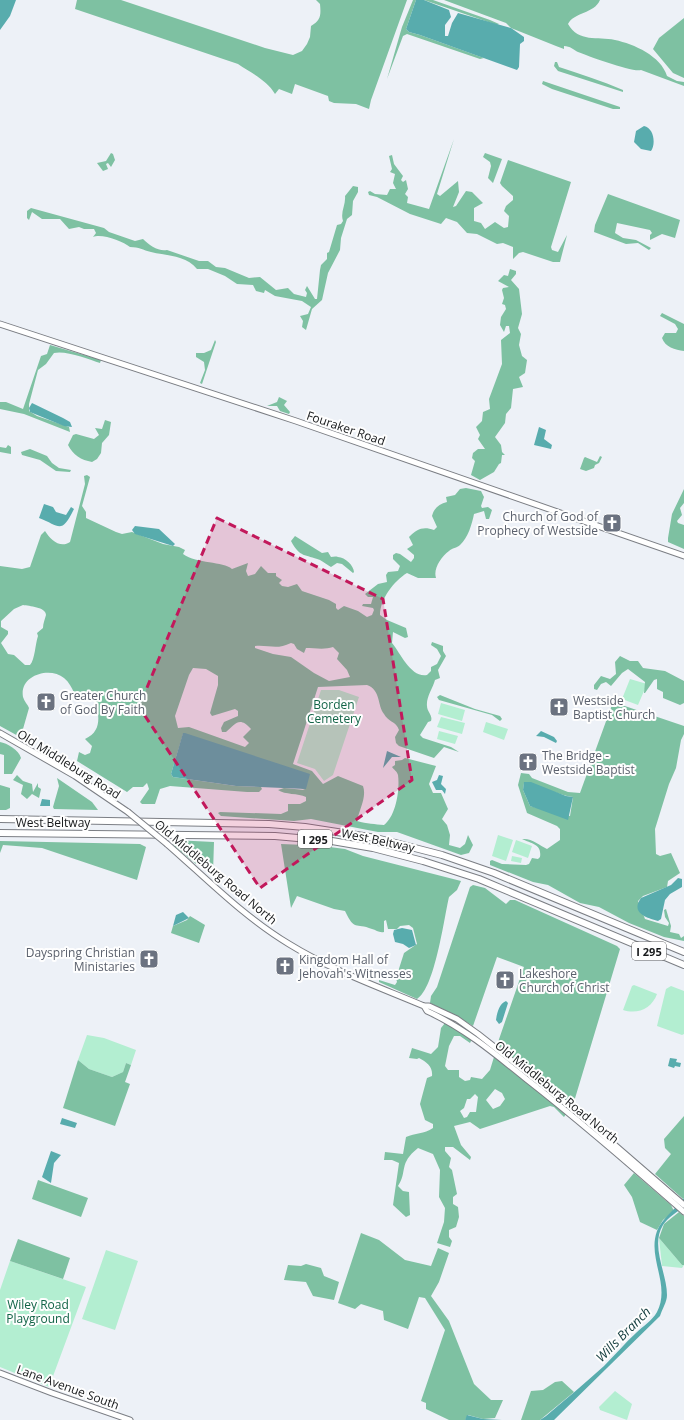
<svg xmlns="http://www.w3.org/2000/svg" width="684" height="1420" font-family="'Open Sans',sans-serif">
	<style>
		.green { fill: #b3eed1 }
		.forest { fill: #7ec1a2; fill-rule: evenodd }
		.water { fill: #58acad }
		.lines { fill: none; stroke-linecap: round; stroke-linejoin: round }
		.major-casing { stroke: #7b7e84; stroke-width: 7 }
		.highway-casing { stroke: #7b7e84; stroke-width: 8 }
		.major { stroke: #fff; stroke-width: 5 }
		.highway { stroke: #fff; stroke-width: 6 }
		.major-bridge-casing { stroke: #7b7e84; stroke-width: 7; stroke-linecap: butt }
		.major-bridge { stroke: #fff; stroke-width: 5 }
		.marked { fill: #c2185b; fill-opacity: 0.2; stroke: #c2185b; stroke-width: 3; stroke-dasharray: 8 5; stroke-linejoin: round }
		.labels { text-anchor: middle; dominant-baseline: central; stroke-width: 4; stroke-linejoin: round; paint-order: stroke }
		.shield { fill: #fefefe; stroke: #5c5d5e; stroke-width: 1 }
		.shield-label { font-size: 11px; font-weight: bold; fill: #16181a }
		.street-label { font-size: 12px; fill: #16181a; stroke: #fefefe }
		.worship-label { font-size: 12px; fill: #5b616d; stroke: #fefefe; text-anchor: start }
		.park-label { font-size: 12px; fill: #126447; stroke: #fefefe }
		.water-label { font-size: 13px; font-style: italic; fill: #133c3d; stroke: #fefefe }
	</style>
	<rect width="100%" height="100%" fill="#edf1f7"/>
	<path class="green" d="M630 679 647 684 638 705 622 699Z
		M321 690H339L359 697 333 775 324 781 315 769 297 763Z
		M441 703 465 710 462 721 438 714Z
		M441 717 465 723 462 734 437 727Z
		M486 722 508 729 504 740 483 732Z
		M439 731 458 736 455 744 437 739Z
		M498 835 513 840 506 861 492 856Z
		M516 840 532 846 528 858 512 852Z
		M512 856 522 858 521 863 511 861Z
		M634 985 657 994C652 1008 638 1015 623 1010L632 986Z
		M671 986 684 991V1034L682 1035 657 1026 666 989Z
		M87 1035 104 1038 136 1050 131 1065 126 1063 123 1072 112 1077 89 1069 78 1060Z
		M659 1238 682 1265H684L682 1268 662 1266Z
		M106 1250 138 1261 115 1330 82 1319Z
		M10 1261 86 1287 49 1387 0 1367V1290Z
		M615 1391 632 1404 627 1420 600 1410 599 1407Z"/>
	<path class="forest" d="M77 0H121L265 48 293 55 302 51 307 44 310 37 311 26C321 20 321 15 320 4L316 0H407L371 100 369 109 356 104 334 103 329 101 328 96 295 84 292 94 279 89 275 94C267 80 251 73 238 64L75 9Z
		M413 0H416L406 29 409 32 420 35 484 58 480 59 407 34 403 36 387 79 402 27Z
		M424 0H433L490 20 499 24 497 25Z
		M444 0H600C594 14 574 12 568 24 579 43 597 36 615 40 634 44 661 56 667 76L677 81 684 82V86L641 70C634 73 588 56 578 52 574 50 570 46 564 46V49L556 46 511 28 506 23Z
		M684 18V78L673 73 653 49 659 38Z
		M555 62H557L559 67C580 74 602 81 623 90V92L558 71 554 66Z
		M543 81 620 107V109H613L552 89 542 84Z
		M454 139 437 194 440 196 458 181 459 192 453 207 456 206 466 191 472 192 483 203 474 208V221L481 223 485 229 495 222 504 228 508 227 509 216 504 211 506 206 513 200V196L502 186 500 183 508 160 571 182 551 247 552 250 558 252 567 235 560 262H553L523 252 519 253 513 259V247L503 243 497 244 477 234 467 233 457 222 446 218 441 224 410 214 377 197 369 195 368 192 370 191 375 194 387 195 390 189H396L393 183 395 174 390 172 392 169 389 156 392 155 394 164 403 176 401 180 403 182 406 180 408 189 405 194 408 197 407 203 429 209Z
		M111 153 113 154 115 160 111 167 108 163 106 164 108 169 103 171 97 163 106 161Z
		M485 153 502 159 493 183 488 178 491 166 490 162 483 157Z
		M353 186 358 187V192L353 201 352 215 347 219 341 238 340 250 328 273 322 300 312 309 306 330 302 327 303 321 300 316 308 314 311 307 302 301 275 296 265 290 264 293 256 291 253 285 237 284 225 276 208 269H197C186 255 167 256 151 252 143 250 139 247 130 247 123 241 101 233 93 237L96 233 94 229H84L79 227 69 229 60 219H42L32 212 29 220 27 218V211L31 208 104 228 109 232 135 241 143 239C149 245 159 252 167 250L199 261H208L216 267 225 268 249 278 260 277 276 290 288 288 294 294 306 297 307 293 305 290 307 286 315 299H317L320 270 321 265 327 259V253L329 252 337 225 341 224 343 221C340 212 346 205 345 196Z
		M608 194 680 220 675 238 662 234 650 240V235L652 233 650 230 617 223 615 233 623 238 636 240 651 248 649 250 638 243 626 244 594 232 595 225Z
		M510 269 516 271V274L511 280 519 289 522 314 518 328 521 334 519 345 522 356 527 360 525 373 519 377 523 387 513 389 511 408 506 414 505 423 495 437 501 445 502 452 505 455H502L501 463 499 464 494 472 480 480 471 475 475 461 472 458 473 453 478 449H485L478 439 480 435 476 427 482 421 483 412 490 409 489 399 502 364 501 340 510 333 509 326H506L504 332 500 325 501 317 506 309 505 305 502 304 504 298 502 290 503 288 509 287 498 281 504 275 508 276Z
		M662 313 684 324V351C675 350 665 347 662 338L665 333H676L678 329 675 324 660 316Z
		M215 340 216 342 202 384 200 383 205 370 204 362 196 357V353H204L211 350Z
		M50 345 101 360 100 363C89 359 65 350 54 353L46 364 38 370 29 404V411L37 416 69 427 70 432 24 414 0 409V402H6L23 409 41 356 47 354Z
		M279 397 287 401 284 405 290 412 289 414 280 411 277 406H267L277 402Z
		M105 420 111 422 109 435 102 443 101 453 97 459 92 462C81 460 73 455 68 445L73 435 76 434 94 439 99 435 95 428 102 429Z
		M8 445 11 447V454L0 452V447L6 448Z
		M30 449 47 456 52 463 59 468 71 470 70 472 56 471 40 460 22 455 21 452Z
		M600 456 602 457 599 463 595 465 594 468 586 471 580 469 584 458 585 457 597 462Z
		M87 475 90 477 82 506 86 512V518L116 532 122 534 132 532 163 544 179 547 185 550 183 554C197 564 223 561 232 569L248 563 246 571 248 576 255 574 261 566 268 573H276V576L282 580 279 583 282 586 288 587 297 584 302 591 329 600 336 604V608L338 610 344 606 358 611 367 617 372 615 374 610 373 608 362 606 363 604H371L373 597H368L365 594 378 584 387 582 386 575 388 572 398 571 400 566 393 559V555L396 553 400 554 411 562 414 558V555L407 549 413 545 409 537C417 529 423 526 434 530L437 527 432 516C434 508 439 504 447 502L446 497 455 495 460 489 466 488 481 491 484 497 481 506 482 508 488 507 492 510 489 519H486L484 511 474 514C472 524 468 538 460 545 457 548 452 548 449 551 441 557 433 569 436 578H418L407 573C394 581 380 599 380 615L387 620 406 628 408 637 405 638 393 632 392 643C401 654 411 678 427 675L431 671V667L437 664 441 656 437 649 431 645 432 642 443 646V651L446 656 438 670 440 678 435 680C433 688 426 697 427 706 427 712 433 715 431 721L428 722 420 735 423 738 451 747 459 752 444 747 434 758 399 746 396 743 395 737 399 730C396 721 388 722 384 714 377 705 381 690 367 685L318 687 293 764 312 771 323 784 338 776 363 786C367 797 359 810 357 821 367 824 375 824 384 825 396 816 400 790 398 775 397 771 394 770 392 767L395 765V761L402 760 405 758 436 766 429 784 433 793H441L448 809 442 819 447 825 450 835 449 845 460 848 465 844 468 835 473 845 469 853 461 855 397 832H378L311 819 294 821 221 816 218 813 220 812 281 814 288 811V804H300L306 801V797C298 793 285 795 278 790L284 788 305 790 183 734 171 774 173 777 236 786 261 787 262 789 259 792H247L170 786 160 789 155 804H142L140 802 149 789 147 783 143 787H133L127 792 77 761 79 752 85 755 90 753 92 746 85 739C102 731 99 717 96 701L90 696 74 693C72 688 69 682 64 678 50 666 19 675 23 697 24 701 28 705 29 708L21 736 20 737 0 726V566L22 569 30 567 41 535 45 531C50 539 60 549 70 542L85 484 84 476ZM23 605C29 606 46 607 46 615 45 619 43 623 43 628L37 633 38 636C35 645 35 659 30 665H25L14 655 8 654 1 643 8 634V631L1 627V621L14 609ZM291 643 294 644 297 649 304 653 306 648C314 648 325 650 333 647L339 653 337 659 347 670 350 677 329 681 314 673 291 657 273 654 255 648V646C270 645 277 650 291 643ZM193 668 206 669 218 676V685L210 713 212 716 235 709 238 711V716L224 722 221 728 222 732H226C236 724 239 716 251 729L243 737 249 743 245 747 189 727 178 728 175 716 189 675Z
		M684 489V503L680 508 682 515 677 521 678 523 684 525V549L668 542V538L672 514Z
		M295 536 322 553 328 552 331 557C333 557 335 556 338 557 345 557 354 566 354 572L353 573 342 564 337 563 331 567C327 565 324 562 320 560 305 554 300 558 291 541Z
		M620 656 630 661H638L643 668 665 671 684 681V703L680 705 663 698V692L657 689V679L654 680 645 693H644L645 682 628 669 622 673 611 686 606 682 601 684 597 690 594 689V685L601 676 610 679 616 674 615 662Z
		M440 695 475 709 500 716 502 719 500 721 492 715 439 700 437 697Z
		M613 702 684 726V734L681 740 676 768 669 784 655 829 656 854 660 856 671 853 680 873 668 881 667 887 643 896 638 901 645 919 668 926 669 923 665 917 664 910 666 909 671 926 670 932 679 934 681 938 684 936V941L664 937 629 923 599 907 580 903 548 885 533 882 490 865V861L492 860 502 864 526 865 529 864 532 858 538 859 540 857C542 844 532 844 522 839 532 838 539 845 547 849L560 840V829L557 826 527 813 518 785 521 773 529 774 532 778 568 792 580 793ZM524 783C541 785 557 795 573 797L570 816 530 806 523 790Z
		M0 742C7 743 19 750 21 758L12 774H4V755L0 754Z
		M17 775 23 781 32 784 33 792 38 783V787L41 789 39 798 32 794 27 799 21 794 23 785 13 780Z
		M57 778 92 802 98 810 54 809 53 807 59 786Z
		M0 785 10 788V808L6 810H0Z
		M173 840 214 842 213 873 201 863 196 864 173 845Z
		M0 841 140 844 146 847 137 880 42 848 3 845 0 853Z
		M281 844 306 845 314 849 322 846 345 849 363 856 461 881 457 890 449 897C444 918 435 988 417 999L379 982V980L395 985 397 982 396 978 404 953 417 944 413 928 409 925 400 926 397 929H388L386 920 384 921V932C379 933 376 930 372 929 355 922 355 932 345 911L334 909 297 896 291 908Z
		M473 885 485 888 506 904 510 900H515L617 946 620 949 573 1105 497 1045 524 967 497 957 473 1026 455 1015 430 1003 431 996 437 987 470 887Z
		M190 916 205 925 199 943 171 933 173 926 187 920Z
		M445 1023 472 1039 470 1043 460 1036H454L449 1046 445 1066 448 1070H459V1077L465 1081 470 1080 471 1077 482 1079 490 1070 494 1057 566 1114 564 1117 554 1107 550 1106 480 1129 470 1122 454 1126 461 1145 471 1157 470 1160 453 1147H445V1151L451 1158 449 1167 452 1170 457 1194 453 1197V1204L458 1207 459 1217 456 1227 449 1230V1237L452 1241 450 1247 437 1243 444 1222 445 1208 439 1197 440 1170 433 1154 418 1148C398 1164 408 1171 398 1186L403 1191 409 1192 410 1215 406 1217 393 1205 399 1163 392 1160H384L385 1152 403 1154 406 1137C415 1133 424 1134 433 1128V1124L425 1120 420 1104 427 1078 432 1076C433 1067 427 1062 419 1058L417 1059 409 1058 412 1048 431 1054 438 1047 441 1028ZM495 1089 502 1093 505 1099 500 1106 493 1109 486 1100ZM475 1094 478 1097 476 1112H470L467 1117 464 1118 460 1111 464 1108 467 1099H470Z
		M78 1060 89 1069 112 1077 123 1072 126 1063 131 1065 125 1082 130 1084 115 1126 63 1108Z
		M684 1116V1198L683 1199 655 1174 671 1154 665 1148 664 1139Z
		M634 1173 671 1205 674 1211 663 1220 657 1230 640 1222 632 1197 624 1185Z
		M38 1180 88 1198 81 1217 32 1199Z
		M679 1212 684 1216V1265H682L659 1238 664 1224Z
		M361 1233 379 1240 405 1260 431 1266 438 1248 449 1253 439 1282 431 1296 449 1321 474 1384 491 1400H503L495 1418 483 1419 468 1415 465 1420H449L426 1409V1403L421 1401 445 1330 425 1298 419 1297 408 1329 384 1320 383 1311 361 1304 355 1309 338 1303Z
		M18 1239 70 1258 63 1279 10 1261Z
		M306 1264 321 1268 324 1276 339 1282 334 1300 313 1296 306 1282 284 1280 288 1265 301 1266Z
		M562 1381 574 1392 540 1420H521L531 1391 543 1390 555 1382Z"/>
	<path class="water" d="M0 0H16L10 16 0 30Z
		M416 0H424L449 10 451 17 445 25V36H448L452 23 458 13 511 28 524 37V41L520 44 519 67 517 70 420 35 409 32 406 29Z
		M644 126C654 128 656 144 651 151L641 149 634 142 636 131Z
		M32 403 63 418 70 422 72 427 64 426 30 412 29 408Z
		M539 427 546 430 544 439 552 445 551 449 534 445Z
		M44 504 53 507 56 512 66 515 71 507 74 509C61 535 60 526 39 518Z
		M135 526 159 529 175 544 173 546 135 534 132 530Z
		M541 731 554 737 557 741 556 743 544 737 536 736Z
		M183 733H185L310 774 306 789 236 786 173 777 171 774Z
		M387 751 401 757H392L383 768Z
		M439 775 443 776 441 784 446 789 445 794 442 790H436L432 782 437 780Z
		M524 782H531L566 796 573 797 568 820 530 806 523 790Z
		M42 799 50 800V806H40Z
		M678 878 682 879V887L670 894 665 900 661 919 658 921C647 918 630 913 641 898L671 885Z
		M183 912 189 918 173 926 176 915Z
		M402 928 412 930 416 945 409 948 403 944 395 942 393 934 394 930Z
		M506 1001 508 1003 502 1022 499 1024 496 1020C497 1013 499 1004 506 1001Z
		M670 1058 677 1059 676 1062 681 1063 680 1067 675 1066 674 1068 668 1066Z
		M62 1118 77 1123 75 1128 60 1124Z
		M51 1151 61 1155 54 1163 51 1183 42 1177Z
		M684 1198V1206C678 1212 668 1217 663 1225 650 1246 667 1273 667 1295 667 1302 662 1309 660 1316L554 1420H540L546 1416C565 1400 585 1383 604 1366 615 1355 625 1343 636 1333 643 1326 652 1321 657 1312 671 1285 647 1258 657 1231 662 1218 676 1209 684 1198Z
		M467 1415 483 1419 502 1420H465Z"/>
	<g class="lines">
		<g class="major-casing">
			<path id="major" d="M0 324 296 421 684 556
				M0 733 75 776 128 812
				M167 844C206 878 244 917 289 944 331 970 379 987 424 1006H429L457 1019 478 1034 573 1109 684 1205
				M424 1006 427 1011C464 1028 494 1053 525 1078 580 1121 632 1166 684 1212
				M0 1373 52 1393 130 1420"/>
		</g>
		<g class="highway-casing">
			<path id="highway" d="M0 819 269 824 305 827 376 838 442 855 494 873 684 952
				M0 833 275 836 332 841 373 848 423 861 479 879 684 965"/>
		</g>
		<use href="#major" class="major"/>
		<use href="#highway" class="highway"/>
		<g class="major-bridge-casing">
			<path id="major-bridge" d="M128 812 167 844"/>
		</g>
		<use href="#major-bridge" class="major-bridge"/>
	</g>
	<path class="marked" d="M217 518 383 599 412 780 260 888 139 707Z"/>
	<defs>
		<g id="church-square" transform="scale(1)"><rect x="-9" y="-9" width="18" height="18" rx="4" fill="#6b7280" stroke="#fefefe"/><path d="M-1.2-6h2.4v3.5h3.3v2.4h-3.3V6h-2.4V-.1h-3.3v-2.4h3.3Z" fill="#fff"/></g>
	</defs>
	<g fill-rule="evenodd">
		<use href="#church-square" x="612" y="523"/>
		<use href="#church-square" x="46" y="702"/>
		<use href="#church-square" x="559" y="707"/>
		<use href="#church-square" x="528" y="762"/>
		<use href="#church-square" x="149" y="959"/>
		<use href="#church-square" x="285" y="966"/>
		<use href="#church-square" x="505" y="980"/>
	</g>
	<g class="labels">
		<g class="shield">
			<rect x="298" y="830" width="34" height="18" rx="3"/>
			<rect x="632" y="942" width="34" height="18" rx="3"/>
		</g>
		<g class="shield-label">
			<text x="315" y="839">I 295</text>
			<text x="649" y="951">I 295</text>
		</g>
		<g class="street-label">
			<text transform="translate(346 428) rotate(19)">Fouraker Road</text>
			<text transform="translate(69 764) rotate(32)">Old Middleburg Road</text>
			<text x="53" y="822">West Beltway</text>
			<text transform="translate(378 840) rotate(12)">West Beltway</text>
			<text transform="translate(216 872) rotate(40)">Old Middleburg Road North</text>
			<text transform="translate(557 1092) rotate(39)">Old Middleburg Road North</text>
			<text transform="translate(68 1387) rotate(20)">Lane Avenue South</text>
		</g>
		<g class="worship-label">
			<text x="598" y="516" text-anchor="end">Church of God of<tspan x="598" dy="14">Prophecy of Westside</tspan></text>
			<text x="60" y="695">Greater Church<tspan x="60" dy="14">of God By Faith</tspan></text>
			<text x="573" y="700">Westside<tspan x="573" dy="14">Baptist Church</tspan></text>
			<text x="542" y="755">The Bridge -<tspan x="542" dy="14">Westside Baptist</tspan></text>
			<text x="135" y="952" text-anchor="end">Dayspring Christian<tspan x="135" dy="14">Ministaries</tspan></text>
			<text x="299" y="959">Kingdom Hall of<tspan x="299" dy="14">Jehovah's Witnesses</tspan></text>
			<text x="519" y="973">Lakeshore<tspan x="519" dy="14">Church of Christ</tspan></text>
		</g>
		<g class="park-label">
			<text x="334" y="704">Borden<tspan x="334" dy="14">Cemetery</tspan></text>
			<text x="38" y="1304">Wiley Road<tspan x="38" dy="14">Playground</tspan></text>
		</g>
		<g class="water-label">
			<text transform="translate(623 1334) rotate(-45)">Wills Branch</text>
		</g>
	</g>
</svg>
